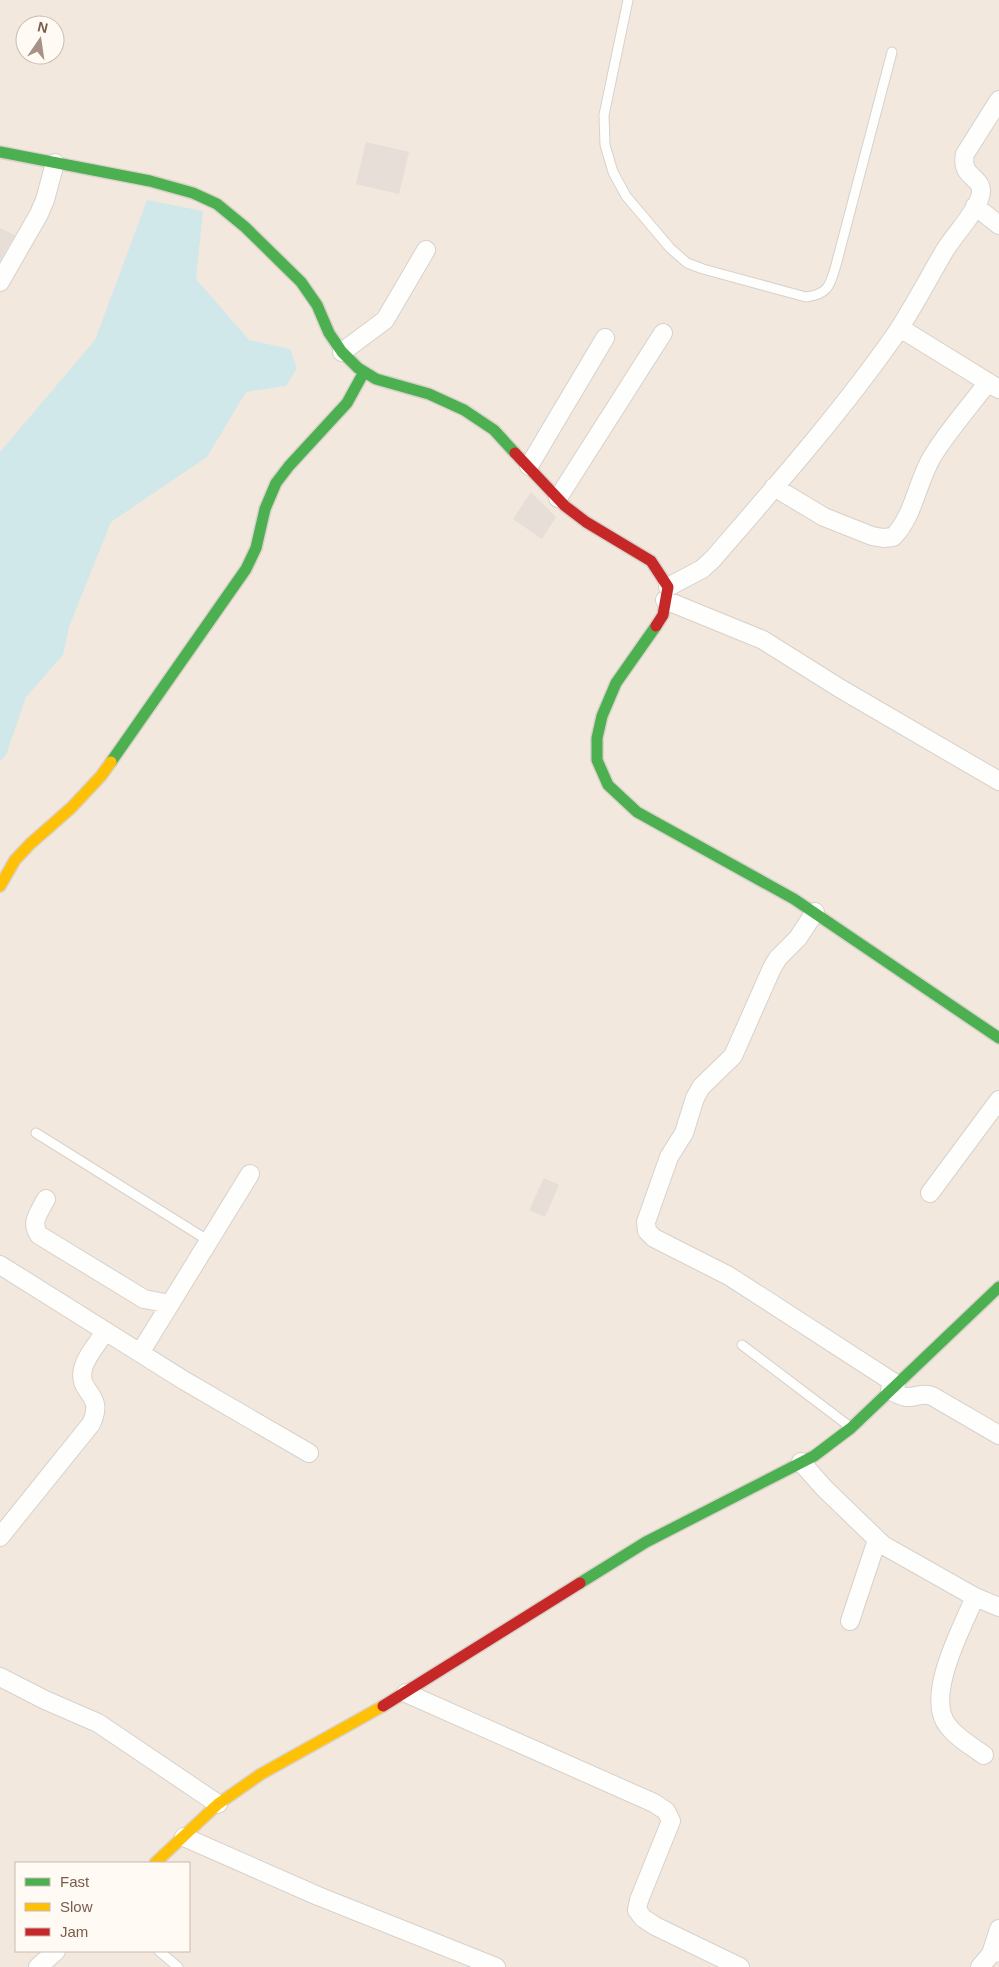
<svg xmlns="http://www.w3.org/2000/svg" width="999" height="1967" font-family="Arial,sans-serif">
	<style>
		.residential { fill: #f2e8de; fill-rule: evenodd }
		.water { fill: #d0e8ea }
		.building { fill: #e6ded7 }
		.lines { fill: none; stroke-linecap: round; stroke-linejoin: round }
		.lane-casing { stroke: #d7d1cb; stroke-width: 11 }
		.street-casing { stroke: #d7d1cb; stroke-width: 20 }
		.fast-casing { stroke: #d9d2cb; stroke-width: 14 }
		.slow-casing { stroke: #d9d2cb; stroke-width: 14 }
		.jam-casing { stroke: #d9d2cb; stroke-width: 14 }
		.lane { stroke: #fefefd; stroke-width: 9 }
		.street { stroke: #fefefd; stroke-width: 18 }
		.fast { stroke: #4caf50; stroke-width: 11 }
		.slow { stroke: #ffc107; stroke-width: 11 }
		.jam { stroke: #c62828; stroke-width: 11 }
	</style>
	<rect width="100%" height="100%" fill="#f9f5f0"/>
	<path class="residential" d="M0 0H999V1967H0ZM25 25H55V55H25ZM16 1863H189V1951H16Z"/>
	<path class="water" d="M147 200 203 211 196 279 249 340 290 349 297 368 286 386 246 392 207 457 111 522 69 627 63 655 26 697 6 755 0 761V452L95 340Z"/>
	<path class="building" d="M366 142 409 152 399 194 356 184Z
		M0 228 15 235 0 261Z
		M531 492 556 517 542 539 513 519Z
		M544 1178 559 1185 545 1217 529 1210Z"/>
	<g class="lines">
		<g class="lane-casing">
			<path id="lane" d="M628 0 604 115 605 145 613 172 626 196 670 248 687 263 703 269 806 297C829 294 830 285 836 265L892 52
				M36 1133 209 1241
				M742 1345 849 1426
				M159 1951 178 1967"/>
		</g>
		<g class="street-casing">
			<path id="street" d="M975 206 999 225
				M0 282 39 214 45 200 55 163
				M900 328 999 389
				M342 352 385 320 426 250
				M529 466 605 338
				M774 487 824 517 872 536 883 538 893 537C914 516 917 482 932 457 946 433 971 405 988 382
				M558 498 663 333
				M668 587 702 569 713 559C775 487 838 416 893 338 912 310 928 279 945 250 955 234 972 217 979 200 989 175 959 181 965 154L999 100
				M665 600 763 640 841 689 999 781
				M815 912 798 938 778 958 772 968 733 1056 701 1087 695 1098 684 1133 669 1157 646 1222 647 1231 654 1238 729 1276 896 1384
				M930 1193 999 1100
				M46 1199C39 1213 30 1222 39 1235L144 1299 170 1304
				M0 1265 185 1381 309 1453
				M140 1353 250 1174
				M890 1390C895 1393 901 1396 906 1397 916 1398 922 1392 932 1396L999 1435
				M801 1462 824 1488 883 1545 975 1597 999 1607
				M0 1537 91 1424C106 1393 77 1394 83 1369 86 1356 98 1343 105 1332
				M975 1597C962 1628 924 1697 948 1726 957 1738 971 1746 984 1755
				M850 1621 877 1540
				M0 1677 45 1700 98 1723 218 1804
				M406 1693 654 1803 666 1811 671 1821 639 1900 637 1910 643 1918 655 1926 740 1967
				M184 1837 318 1896 496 1967
				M991 1954 999 1929
				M38 1967 56 1951
				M980 1967 991 1954 999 1952"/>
		</g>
		<g class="fast-casing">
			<path id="fast" d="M0 152 150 181 193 193 217 204 245 227 301 282 317 305 329 333 342 352 358 368 376 379 429 394 464 410 494 430 515 453
				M656 626 616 683 602 716 597 738V760L608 785 637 812 794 899 999 1038
				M111 762 246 569 256 548 265 509 276 483 289 466 347 403 364 372
				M580 1583 646 1542 814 1456 851 1428 999 1287"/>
		</g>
		<g class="slow-casing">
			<path id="slow" d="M0 886 15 860 30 844 71 808 101 776 111 762
				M155 1863 218 1804 261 1774 383 1706"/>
		</g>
		<g class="jam-casing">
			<path id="jam" d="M515 453 565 506 586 522 651 561 668 587 663 615 656 626
				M383 1706 580 1583"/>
		</g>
		<use href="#lane" class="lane"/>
		<use href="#street" class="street"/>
		<use href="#fast" class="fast"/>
		<use href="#slow" class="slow"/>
		<use href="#jam" class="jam"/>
	</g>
	<rect x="15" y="1862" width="175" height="90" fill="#fffaf3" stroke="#cabbb1"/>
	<rect x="25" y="1878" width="25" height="8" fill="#4caf50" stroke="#cabbb1"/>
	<text x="60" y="1887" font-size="15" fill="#7a5c4d">Fast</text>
	<rect x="25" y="1903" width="25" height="8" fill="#ffc107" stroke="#cabbb1"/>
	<text x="60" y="1912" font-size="15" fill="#7a5c4d">Slow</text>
	<rect x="25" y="1928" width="25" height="8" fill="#c62828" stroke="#cabbb1"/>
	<text x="60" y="1937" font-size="15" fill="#7a5c4d">Jam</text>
	<g transform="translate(40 40) rotate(13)"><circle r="24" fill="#fffaf3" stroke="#cabbb1"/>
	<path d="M0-4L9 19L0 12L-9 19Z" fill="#a69286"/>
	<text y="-8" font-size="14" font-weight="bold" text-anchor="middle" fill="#7a5c4d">N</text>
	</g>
</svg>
